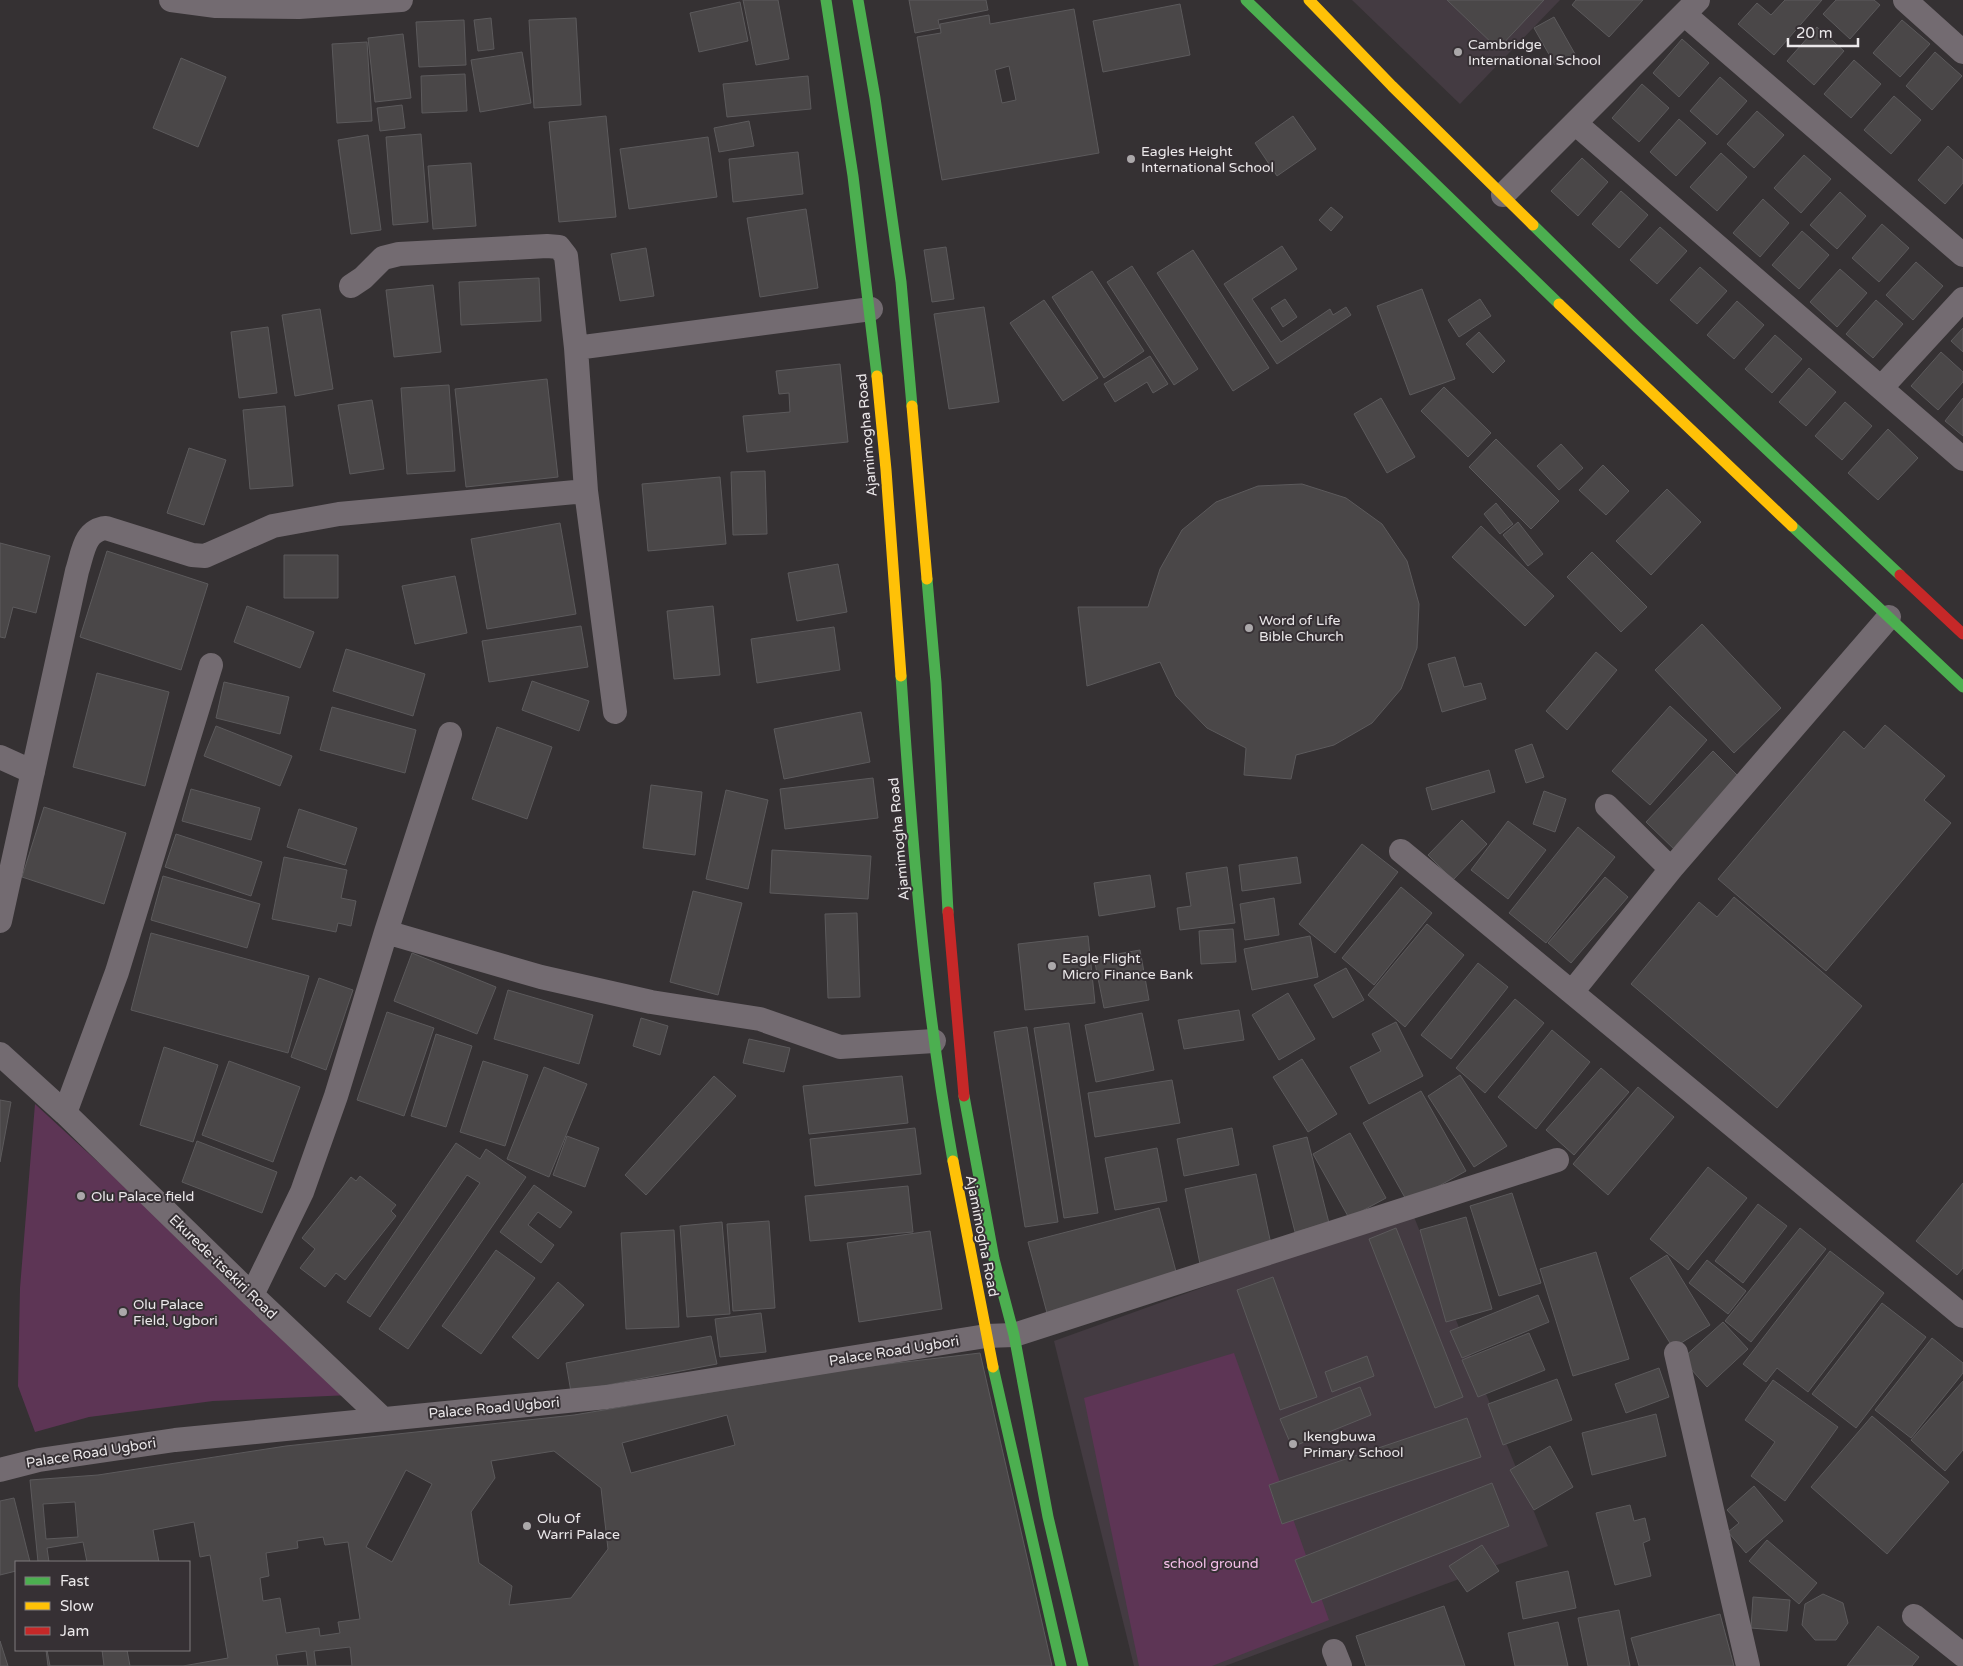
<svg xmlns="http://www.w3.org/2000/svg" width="1963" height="1666" font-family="'Varela Round',sans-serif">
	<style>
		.built { fill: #443b42 }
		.green { fill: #5d3555 }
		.building { fill: #4a4748; stroke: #5c5a5c; fill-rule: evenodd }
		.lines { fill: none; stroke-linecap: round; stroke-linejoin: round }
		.street { stroke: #736b71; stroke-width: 24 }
		.fast { stroke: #4caf50; stroke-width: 11 }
		.slow { stroke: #ffc107; stroke-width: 11 }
		.jam { stroke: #c62828; stroke-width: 11 }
		.poi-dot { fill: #aba8aa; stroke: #363034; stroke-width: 2 }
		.labels { text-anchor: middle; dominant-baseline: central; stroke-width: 4; stroke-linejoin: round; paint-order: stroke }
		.poi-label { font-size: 14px; fill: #ebe8ea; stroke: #363034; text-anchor: start }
		.street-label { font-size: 14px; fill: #ebe8ea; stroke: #363034 }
		.park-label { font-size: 14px; fill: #f5bfe9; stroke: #363034 }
	</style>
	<rect width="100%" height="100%" fill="#353133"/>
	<path class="built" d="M1352 0H1560L1460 104Z
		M1412 1212 1548 1546 1225 1666H1134L1054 1341Z"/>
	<path class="green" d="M35 1104 351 1395 213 1401 89 1417 35 1432 18 1386 20 1288Z
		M1234 1353 1329 1620 1212 1666H1139L1084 1398Z"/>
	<path class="building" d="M743 0H778L789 59 756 65Z
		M909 0H986L988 10 938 20 940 28 915 33Z
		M1447 0H1544L1498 49Z
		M1576 0H1643L1609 37 1572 5Z
		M1785 0H1822L1774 55 1738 24 1757 3 1771 15Z
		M1836 0H1874L1880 5 1850 39 1823 14Z
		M740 2 748 41 699 52 690 13Z
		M1180 4 1190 55 1103 72 1093 21Z
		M1074 9 1099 153 942 180 917 37 941 33 940 24 989 15 990 24ZM1009 66 1016 100 1002 103 995 70Z
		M1554 17 1575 54 1555 65 1534 28Z
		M491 18 494 49 478 51 474 20Z
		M576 18 581 105 534 108 529 20Z
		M464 20 466 65 419 67 416 22Z
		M1902 20 1930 44 1900 77 1873 53Z
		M1817 27 1844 51 1814 85 1787 61Z
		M403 34 411 98 375 102 368 38Z
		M1682 39 1709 63 1679 97 1653 73Z
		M367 42 372 121 337 123 332 44Z
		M522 52 531 103 480 112 471 60Z
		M1935 52 1962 76 1932 110 1906 86Z
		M181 58 226 77 198 147 153 128Z
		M1854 60 1881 84 1851 118 1824 94Z
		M465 74 467 111 422 113 421 76Z
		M808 76 811 109 727 117 723 84Z
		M1720 77 1747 101 1717 135 1690 111Z
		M1642 84 1669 108 1639 142 1612 118Z
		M1894 96 1921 120 1891 154 1864 130Z
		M402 105 405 128 380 131 377 108Z
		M1757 111 1784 135 1754 168 1727 144Z
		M606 116 616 217 559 222 549 122Z
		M1293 116 1316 149 1277 176 1255 143Z
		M1679 119 1706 143 1676 176 1650 152Z
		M749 121 754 146 719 152 714 128Z
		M421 134 428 222 393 225 386 137Z
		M368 135 381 230 351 234 338 140Z
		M708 137 717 197 629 209 620 149Z
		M1948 146 1963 160V183L1945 204 1918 180Z
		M798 152 803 194 733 202 729 159Z
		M1721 153 1747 177 1717 211 1690 187Z
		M1804 155 1831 179 1801 213 1774 188Z
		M1582 158 1608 182 1578 216 1551 191Z
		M471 163 476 226 433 229 428 166Z
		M1621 191 1648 215 1619 248 1592 224Z
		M1840 192 1866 216 1837 249 1810 225Z
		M1763 199 1789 223 1760 257 1733 233Z
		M1331 207 1343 217 1331 231 1319 220Z
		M806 209 818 288 760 297 747 218Z
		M1882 224 1909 248 1879 282 1852 258Z
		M1660 227 1687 251 1657 284 1630 260Z
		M1802 231 1829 255 1799 289 1772 265Z
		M1282 246 1297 269 1252 299 1281 342 1330 309 1333 315 1346 307 1351 315 1277 364 1224 284Z
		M946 247 954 299 932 302 924 250Z
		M646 248 654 296 620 301 611 254Z
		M1193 250 1269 368 1233 391 1157 273Z
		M1916 262 1943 286 1913 320 1886 295Z
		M1132 266 1198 369 1174 385 1107 282Z
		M1700 267 1727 291 1697 324 1670 300Z
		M1840 269 1867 293 1837 327 1810 302Z
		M1092 271 1144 351 1104 378 1052 297Z
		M539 278 541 321 461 325 459 282Z
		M433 285 441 352 394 357 386 290Z
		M1422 289 1455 379 1410 395 1377 306Z
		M1285 299 1297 317 1283 327 1271 308Z
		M1480 299 1491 316 1459 337 1448 320Z
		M1044 300 1098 378 1063 401 1010 323Z
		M1876 300 1903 324 1873 358 1846 334Z
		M1737 301 1764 325 1734 359 1707 335Z
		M984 307 999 402 949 409 934 314Z
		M320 309 333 389 295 396 282 315Z
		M268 327 277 393 239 398 231 332Z
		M1963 328V352L1951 341Z
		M1479 332 1505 361 1493 373 1466 344Z
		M1775 335 1802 359 1772 393 1745 369Z
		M1941 352 1963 372V382L1938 410 1911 386Z
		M1150 356 1168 384 1153 393 1147 382 1115 402 1104 384Z
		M840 364 848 442 747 452 743 416 790 412 789 393 779 394 776 371Z
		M1809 368 1836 392 1806 426 1779 402Z
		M547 379 558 477 466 487 455 389Z
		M449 385 455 471 407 474 401 388Z
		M1444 387 1491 433 1468 457 1421 411Z
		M1381 398 1415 457 1387 473 1354 414Z
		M1963 398V436L1945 421Z
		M372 400 384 469 350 474 338 405Z
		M1845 402 1872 426 1842 460 1815 436Z
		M285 406 293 486 250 489 243 410Z
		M1888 429 1918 458 1878 500 1848 473Z
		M1496 439 1559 501 1531 529 1469 467Z
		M1561 444 1583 468 1559 490 1537 466Z
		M189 448 226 460 204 525 167 513Z
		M1603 465 1629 491 1606 515 1579 490Z
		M765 471 767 534 733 535 731 472Z
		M720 477 726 544 648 551 642 484Z
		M1302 484 1346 498 1382 524 1407 561 1419 604 1417 648 1401 689 1372 723 1334 745 1296 755 1291 779 1244 775 1246 748 1207 728 1176 696 1160 662 1087 686 1078 607H1148L1160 569 1182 530 1216 502 1258 486Z
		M1667 489 1701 522 1651 575 1616 541Z
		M1496 503 1513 524 1500 534 1484 514Z
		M1518 522 1543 554 1528 566 1503 535Z
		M560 523 576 614 487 629 471 539Z
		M1481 526 1554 596 1525 626 1452 557Z
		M0 543 50 556 36 613 13 607 5 638 0 637Z
		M107 551 208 584 181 670 80 637Z
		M1592 552 1647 607 1621 632 1567 577Z
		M284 555H338V598H284Z
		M838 564 847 612 797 621 788 573Z
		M455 576 467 633 415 644 402 586Z
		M247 606 314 632 300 668 234 642Z
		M713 606 720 675 674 679 667 611Z
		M1702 624 1781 708 1734 753 1655 670Z
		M581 626 588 667 489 682 482 641Z
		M834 627 840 670 757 683 751 639Z
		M346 649 425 674 413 716 333 691Z
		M1596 652 1617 670 1567 730 1546 711Z
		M1455 657 1464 687 1481 683 1486 699 1442 712 1428 664Z
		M97 673 169 692 145 786 73 767Z
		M532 681 589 701 579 731 522 710Z
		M224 682 289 697 280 734 216 718Z
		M1670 706 1707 740 1650 805 1612 771Z
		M332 707 416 730 405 773 320 750Z
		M861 712 870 762 784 779 774 729Z
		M1885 725 1945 776 1924 800 1951 823 1826 971 1718 879 1844 731 1864 749Z
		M216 726 292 756 280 786 204 756Z
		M497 727 552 747 527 819 472 799Z
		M1532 744 1544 777 1526 783 1515 750Z
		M1713 751 1745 783 1678 853 1646 822Z
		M1489 770 1495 792 1432 810 1426 788Z
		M873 778 878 818 785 829 780 789Z
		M651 785 702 792 695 855 643 848Z
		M191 789 260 808 251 840 182 821Z
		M726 790 768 800 748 889 706 879Z
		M1544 791 1566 799 1555 832 1533 824Z
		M44 807 126 833 104 904 22 877Z
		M299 809 357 828 345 865 287 847Z
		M1462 820 1487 844 1453 880 1428 855Z
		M1508 821 1546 850 1508 899 1471 870Z
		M1578 827 1615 857 1546 943 1509 913Z
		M176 834 262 862 251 896 165 867Z
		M1362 844 1398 872 1335 953 1299 924Z
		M772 850 871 856 868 899 770 893Z
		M284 857 347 870 341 898 356 901 351 926 338 923 336 932 272 919Z
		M1297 857 1301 883 1242 891 1239 865Z
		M1227 867 1235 923 1180 930 1177 908 1191 906 1186 873Z
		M1150 875 1155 907 1099 916 1094 883Z
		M163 876 260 904 247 948 151 920Z
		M1605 877 1628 897 1571 963 1548 943Z
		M1401 887 1432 913 1374 985 1342 958Z
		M693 891 742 903 718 995 670 982Z
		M1734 897 1862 1006 1777 1108 1631 984 1699 902 1717 917Z
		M1274 898 1279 935 1245 940 1240 904Z
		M857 913 860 997 828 998 825 914Z
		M1427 924 1464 955 1405 1027 1368 995Z
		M1233 929 1236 962 1201 964 1199 931Z
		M151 933 309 976 288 1053 131 1010Z
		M1088 936 1095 1003 1025 1010 1018 944Z
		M1310 936 1318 977 1252 990 1244 949Z
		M1140 950 1149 1000 1104 1008 1094 958Z
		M412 953 496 987 477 1034 394 1001Z
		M1478 963 1508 987 1451 1059 1421 1035Z
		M1346 968 1364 1000 1333 1018 1314 985Z
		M319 978 353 990 326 1070 291 1057Z
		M508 990 593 1015 579 1064 494 1039Z
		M1288 993 1315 1039 1279 1060 1252 1015Z
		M1515 999 1544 1023 1485 1093 1456 1068Z
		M1239 1010 1244 1040 1184 1049 1178 1020Z
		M387 1012 434 1028 404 1116 357 1100Z
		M1142 1013 1154 1070 1096 1082 1085 1025Z
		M641 1018 668 1026 660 1055 633 1046Z
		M1396 1022 1423 1076 1369 1104 1350 1067 1381 1051 1372 1034Z
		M1069 1023 1098 1213 1064 1218 1034 1028Z
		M1027 1027 1058 1222 1025 1227 994 1032Z
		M1552 1030 1590 1062 1536 1129 1498 1097Z
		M436 1034 472 1046 446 1127 411 1116Z
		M749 1039 790 1048 784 1072 743 1063Z
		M164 1047 218 1065 193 1142 140 1125Z
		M1302 1059 1337 1114 1308 1132 1273 1077Z
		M229 1061 300 1087 273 1162 202 1135Z
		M483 1061 528 1075 505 1146 460 1132Z
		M544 1067 587 1084 549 1177 507 1159Z
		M1601 1068 1629 1092 1574 1155 1546 1130Z
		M1460 1075 1507 1146 1474 1167 1428 1096Z
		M714 1076 736 1096 646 1195 625 1175Z
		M902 1076 908 1123 809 1134 803 1086Z
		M1172 1080 1180 1123 1095 1137 1088 1093Z
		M1638 1087 1674 1117 1608 1195 1573 1164Z
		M1421 1091 1466 1171 1408 1203 1363 1123Z
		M0 1100 11 1102 0 1162Z
		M915 1128 921 1174 815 1186 810 1139Z
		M1232 1128 1239 1165 1184 1176 1177 1139Z
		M1350 1133 1386 1198 1349 1218 1313 1154Z
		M567 1136 599 1148 585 1187 553 1175Z
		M1307 1137 1329 1223 1295 1232 1273 1146Z
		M197 1141 277 1172 262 1213 182 1182Z
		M456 1143 480 1159 486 1149 526 1177 408 1349 379 1329 480 1183 467 1175 370 1317 347 1302Z
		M1157 1148 1167 1201 1115 1210 1105 1158Z
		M1708 1167 1747 1198 1688 1270 1650 1239Z
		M1256 1174 1272 1249 1200 1264 1185 1189Z
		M360 1176 396 1205 391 1211 396 1216 345 1280 336 1273 325 1287 300 1268 315 1249 302 1238 351 1177 356 1181Z
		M1963 1183V1268L1957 1275 1916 1241Z
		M534 1185 572 1212 560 1228 538 1212 528 1225 554 1245 541 1263 500 1232Z
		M908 1186 913 1232 810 1241 805 1196Z
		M1512 1193 1541 1283 1499 1296 1470 1206Z
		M1758 1204 1787 1226 1743 1283 1715 1261Z
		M1159 1208 1178 1279 1047 1313 1028 1242Z
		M1466 1217 1492 1309 1446 1322 1420 1230Z
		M769 1221 775 1308 733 1311 727 1224Z
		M722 1222 730 1314 687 1317 680 1226Z
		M1396 1228 1463 1397 1435 1408 1369 1239Z
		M1800 1228 1826 1249 1751 1342 1725 1321Z
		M674 1230 679 1327 626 1329 621 1233Z
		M930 1231 942 1309 859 1322 847 1243Z
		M496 1250 535 1278 481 1354 442 1326Z
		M1830 1251 1884 1293 1808 1392 1777 1368 1766 1382 1743 1364Z
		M1596 1252 1629 1359 1573 1376 1540 1269Z
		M1667 1255 1710 1325 1673 1348 1630 1278Z
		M1707 1260 1746 1291 1728 1314 1689 1283Z
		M1273 1277 1317 1397 1280 1410 1237 1290Z
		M558 1282 584 1305 538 1359 512 1337Z
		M1538 1295 1549 1322 1462 1358 1450 1331Z
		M1882 1303 1926 1337 1856 1428 1812 1394Z
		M761 1313 766 1352 720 1357 715 1319Z
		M1723 1322 1748 1349 1707 1387 1682 1359Z
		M1529 1333 1545 1370 1478 1397 1462 1360Z
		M711 1336 717 1364 571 1392 566 1363Z
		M1932 1338 1963 1363V1373L1911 1438 1875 1410Z
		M980 1353 1052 1666H48L46 1650H189V1562H38L30 1480 98 1475 286 1446 574 1415 855 1368Z
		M1367 1356 1374 1376 1332 1392 1325 1372Z
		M1659 1368 1669 1397 1626 1413 1615 1384Z
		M1557 1379 1572 1420 1503 1445 1488 1404Z
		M1773 1380 1838 1427 1785 1501 1751 1476 1775 1442 1745 1420Z
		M1963 1381V1450L1945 1471 1911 1440Z
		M1360 1387 1371 1415 1292 1447 1280 1419Z
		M1656 1414 1666 1456 1592 1475 1582 1433Z
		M727 1415 735 1445 631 1473 622 1443Z
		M1872 1416 1949 1482 1887 1554 1811 1487Z
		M1467 1418 1481 1457 1282 1524 1269 1485Z
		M1550 1446 1573 1487 1534 1510 1510 1470Z
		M554 1451 601 1488 608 1549 571 1598 509 1605 512 1586 479 1563 471 1512 495 1478 491 1461Z
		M406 1470 432 1484 392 1562 366 1547Z
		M1492 1483 1509 1526 1312 1603 1295 1560Z
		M1754 1486 1783 1521 1746 1553 1728 1532 1739 1523 1727 1510Z
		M14 1498 30 1562H16V1571L0 1575V1501Z
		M75 1502 78 1537 46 1539 43 1504Z
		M1630 1505 1634 1521 1645 1518 1650 1540 1643 1543 1651 1576 1615 1585 1596 1513Z
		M194 1522 200 1557 210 1555 228 1658 183 1666H130L127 1650H189V1562H159L153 1530Z
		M323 1537 325 1545 348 1542 360 1619 338 1622 340 1633 320 1636 319 1628 286 1633 280 1598 263 1601 260 1578 269 1576 266 1553 298 1548 297 1541Z
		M1767 1540 1817 1583 1799 1604 1749 1561Z
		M83 1542 87 1562H49L47 1548Z
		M1482 1545 1499 1571 1467 1592 1449 1566Z
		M1568 1571 1576 1608 1523 1619 1516 1582Z
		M1823 1594 1843 1603 1848 1623 1836 1640H1815L1802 1625 1805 1604Z
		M1753 1597 1790 1600 1787 1631 1751 1628Z
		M1444 1606 1465 1666H1366L1356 1636Z
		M1619 1610 1630 1666H1588L1578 1618Z
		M1720 1614 1734 1666H1639L1631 1638Z
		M1558 1622 1568 1666H1515L1508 1633Z
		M1878 1626 1919 1657 1912 1666H1847Z
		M0 1641 8 1666H0Z
		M350 1647 352 1666H316L314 1651Z
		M47 1650H102L104 1666H50Z
		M306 1651 308 1666H278L276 1655Z"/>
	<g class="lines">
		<path class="street" d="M171 0 216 6 299 7 401 0
			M1905 0 1963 52
			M1684 14 1963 255
			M1575 123 1963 459
			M1503 195 1698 0
			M351 286 363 278 383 258 399 254 547 246 559 247 566 256 576 348 586 491 615 712
			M576 348 871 309
			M1881 388 1963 299
			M0 757 33 772
			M1607 806 1671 869
			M1401 851 1963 1316
			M0 921 77 571C83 553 84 530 106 528L192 555 205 556 273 526 339 514 586 491
			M386 932 541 977 651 1002 760 1019 840 1047 934 1041
			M1572 992 1671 869 1889 617
			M0 1054 65 1113 252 1295 382 1418
			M65 1113 117 972 211 665
			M252 1295 302 1192 336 1096 386 932 450 734
			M1676 1353 1748 1666
			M0 1470 39 1460 175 1440 607 1397 986 1336 1014 1335 1557 1160
			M1914 1616 1963 1655
			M1334 1651 1340 1666"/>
		<path class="fast" d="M826 0 853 176 877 376
			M858 0 875 98 901 282 912 406
			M1246 0 1559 304
			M1533 225 1637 327 1900 575
			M1792 526 1963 687
			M927 579 936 683 948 912
			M901 676C912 839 924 1000 953 1161
			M964 1096 994 1259 1014 1335 1048 1517 1083 1666
			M993 1367 1061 1666"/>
		<path class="slow" d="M1309 0 1392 86 1533 225
			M1559 304 1792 526
			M877 376 886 470 901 676
			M912 406 927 579
			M953 1161 993 1367"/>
		<path class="jam" d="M1900 575 1963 634
			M948 912 964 1096"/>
	</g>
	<g class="poi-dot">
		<circle cx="1458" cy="52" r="5"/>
		<circle cx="1131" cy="159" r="5"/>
		<circle cx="1249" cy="628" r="5"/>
		<circle cx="1052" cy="966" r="5"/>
		<circle cx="81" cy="1196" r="5"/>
		<circle cx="123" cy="1312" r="5"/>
		<circle cx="1293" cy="1444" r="5"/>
		<circle cx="527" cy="1526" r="5"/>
	</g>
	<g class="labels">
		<g class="poi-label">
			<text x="1468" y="44">Cambridge<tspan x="1468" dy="16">International School</tspan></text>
			<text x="1141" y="151">Eagles Height<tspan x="1141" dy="16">International School</tspan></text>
			<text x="1259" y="620">Word of Life<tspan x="1259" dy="16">Bible Church</tspan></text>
			<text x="1062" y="958">Eagle Flight<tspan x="1062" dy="16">Micro Finance Bank</tspan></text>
			<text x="91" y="1196">Olu Palace field</text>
			<text x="133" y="1304">Olu Palace<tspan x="133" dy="16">Field, Ugbori</tspan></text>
			<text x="1303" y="1436">Ikengbuwa<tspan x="1303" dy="16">Primary School</tspan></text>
			<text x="537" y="1518">Olu Of<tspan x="537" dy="16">Warri Palace</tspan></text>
		</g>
		<g class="street-label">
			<text transform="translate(867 435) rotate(-95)">Ajamimogha Road</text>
			<text transform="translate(899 839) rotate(-95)">Ajamimogha Road</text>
			<text transform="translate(982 1236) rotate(79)">Ajamimogha Road</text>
			<text transform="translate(223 1267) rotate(44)">Ekurede-itsekiri Road</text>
			<text transform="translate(894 1351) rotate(-9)">Palace Road Ugbori</text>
			<text transform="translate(494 1408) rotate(-5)">Palace Road Ugbori</text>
			<text transform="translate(91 1453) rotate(-9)">Palace Road Ugbori</text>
		</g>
		<g class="park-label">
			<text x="1211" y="1563">school ground</text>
		</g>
	</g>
	<rect x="15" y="1561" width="175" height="90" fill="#363034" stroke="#7e7a7d"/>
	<rect x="25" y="1577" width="25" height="8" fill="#4caf50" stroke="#7e7a7d"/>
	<text x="60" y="1586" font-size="15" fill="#ebe8ea">Fast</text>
	<rect x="25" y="1602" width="25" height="8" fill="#ffc107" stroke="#7e7a7d"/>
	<text x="60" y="1611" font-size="15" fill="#ebe8ea">Slow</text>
	<rect x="25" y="1627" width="25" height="8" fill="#c62828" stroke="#7e7a7d"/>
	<text x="60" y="1636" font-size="15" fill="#ebe8ea">Jam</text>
	<path d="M1788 38v8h70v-8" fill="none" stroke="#ebe8ea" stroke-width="2.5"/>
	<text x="1796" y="38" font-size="15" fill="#ebe8ea" stroke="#363034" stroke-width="4" paint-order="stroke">20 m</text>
</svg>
